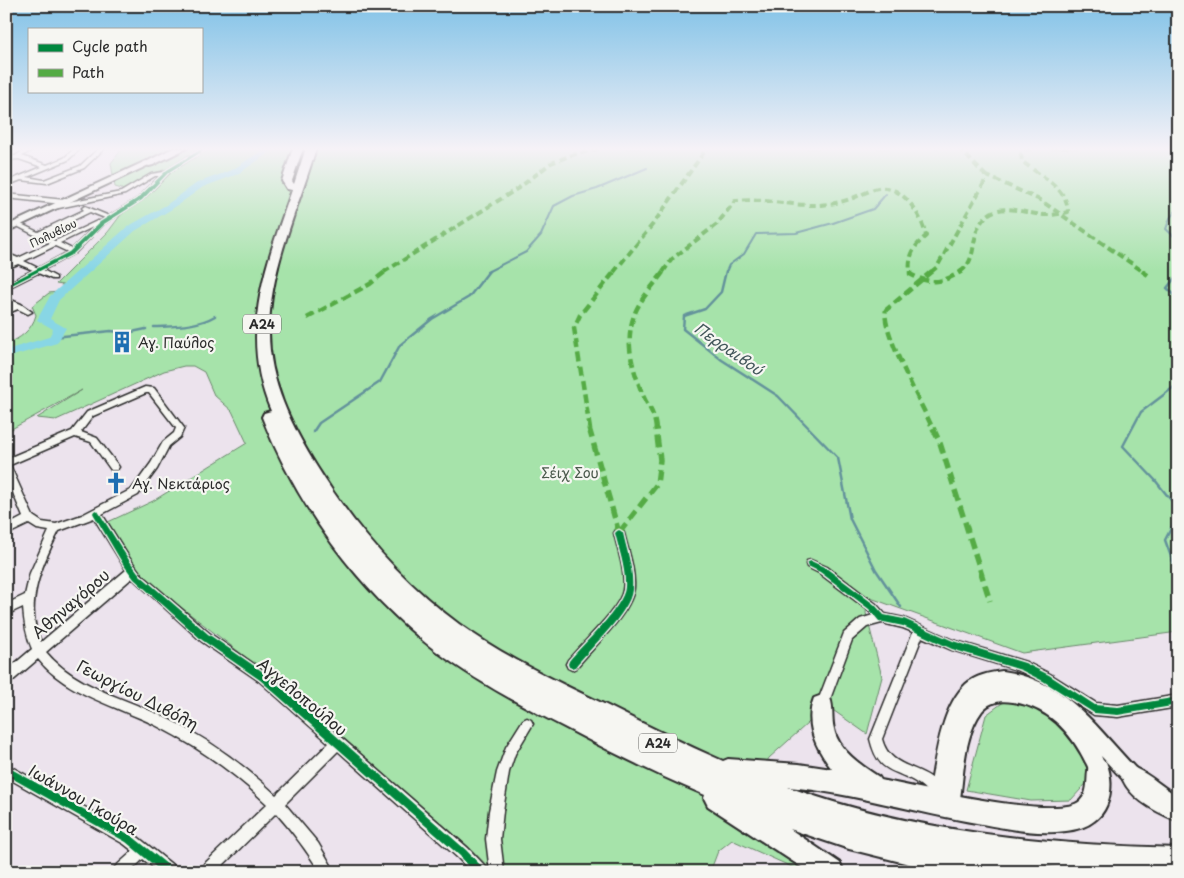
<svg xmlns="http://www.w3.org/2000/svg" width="1184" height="878" font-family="'Playpen Sans',sans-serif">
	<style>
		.green { fill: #a6e3aa; stroke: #68876a }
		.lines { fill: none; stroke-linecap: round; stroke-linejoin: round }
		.stream-far1 { stroke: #63929b; stroke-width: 2 }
		.stream { stroke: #63929b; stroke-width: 2.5 }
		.river { fill: #88d6e5; fill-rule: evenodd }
		.secondary-tunnel { stroke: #c5bec6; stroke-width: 18; stroke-dasharray: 18 9; stroke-linecap: butt }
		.street-casing { stroke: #2b2b2b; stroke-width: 3 }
		.secondary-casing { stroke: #2b2b2b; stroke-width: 4 }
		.highway-casing { stroke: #2b2b2b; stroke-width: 4 }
		.street { fill: #f6f6f2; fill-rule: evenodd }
		.secondary { fill: #f6f6f2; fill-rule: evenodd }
		.highway { fill: #f6f6f2; fill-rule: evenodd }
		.quiet-far2 { stroke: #54ab44; stroke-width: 4; stroke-dasharray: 7 4; stroke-linecap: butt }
		.quiet-far1 { stroke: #54ab44; stroke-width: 4.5; stroke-dasharray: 9 4.5; stroke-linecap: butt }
		.quiet { stroke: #54ab44; stroke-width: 5.5; stroke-dasharray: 11 5.5; stroke-linecap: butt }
		.cycleway-casing { stroke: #f6f6f2; stroke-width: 3 }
		.cycleway { fill: #00873e; fill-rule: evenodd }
		.labels { text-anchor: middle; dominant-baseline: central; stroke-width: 4.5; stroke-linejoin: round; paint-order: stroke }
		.far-street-label { font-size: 11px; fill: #2b2b2b; stroke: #f6f6f2 }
		.shield { fill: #f6f6f2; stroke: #686867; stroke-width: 1 }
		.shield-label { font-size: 12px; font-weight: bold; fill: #2b2b2b }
		.poi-label { font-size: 14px; fill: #2b2b2b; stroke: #f6f6f2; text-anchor: start }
		.park-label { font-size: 14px; fill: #4a594b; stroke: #f6f6f2 }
		.water-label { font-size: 15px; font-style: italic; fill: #42565a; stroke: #f6f6f2 }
		.near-street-label { font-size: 16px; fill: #2b2b2b; stroke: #f6f6f2 }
	</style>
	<rect width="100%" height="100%" fill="#ece3ed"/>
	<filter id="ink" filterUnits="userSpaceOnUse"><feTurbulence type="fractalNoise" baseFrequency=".02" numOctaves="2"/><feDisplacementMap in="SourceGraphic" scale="10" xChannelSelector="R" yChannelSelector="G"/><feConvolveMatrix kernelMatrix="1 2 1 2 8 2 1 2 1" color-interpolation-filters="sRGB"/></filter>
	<g filter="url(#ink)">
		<path class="green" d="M123 148H1178V632L1022 653 868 597 866 613 882 677 867 734 827 706 769 758 733 816 813 872H803L732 840 718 851 710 872H493L471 849 287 689 160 591 139 572 108 522 153 501 247 443 232 411 214 395 204 372 193 366H184L164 371 56 420 37 418 82 390 6 432V344C20 339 32 330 36 315L32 306 49 293 57 292 69 286 56 284 108 232 120 216 168 174 182 164 151 174 123 191 122 189 115 187 111 163Z
			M1005 701 1029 704 1050 713 1088 754 1092 777 1071 800 1031 801 966 790 986 715Z"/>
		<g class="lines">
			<path class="stream-far1" d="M1178 208 1170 218 1166 229 1178 240
				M487 272 526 252 541 235 554 206 573 196 597 189 647 168
				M726 272 729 265 744 254 756 234 796 233 833 223 873 209 886 194"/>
			<path class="stream" d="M726 271 721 292 705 309 684 316 683 329 722 360 778 396 838 458 850 519 876 570 901 607
				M1178 274 1167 288 1178 298
				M154 327C175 326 196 327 215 316
				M54 337 111 331 127 333 146 329
				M1178 384 1141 412 1123 446 1155 480 1178 509
				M313 432 319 423 380 382 400 345 432 319 469 297 489 271
				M1178 515 1165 540 1178 576"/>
			<path class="river" d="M266 148H276L238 174 203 187 172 209 135 231 59 300 50 319 66 328 57 343 6 358V350L49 337 53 329 37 320 50 296 127 227 166 205 197 183 232 170Z"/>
			<path class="secondary-tunnel" d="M928 841 937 800
				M944 844 950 802"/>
			<g class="street-casing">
				<path id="street" d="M28 148H35L22 156 47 165 64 158 75 148H81L68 160 27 177 44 180 80 166 99 148H105L84 168 47 183 21 180 6 186V182L42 167 19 159 6 160V156H15Z
					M202 148H208L170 172 142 200 104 224 75 253 43 270 56 277V279H52L38 273 6 289V284L33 270 18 264 6 269V264L13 261 6 258V253L18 258 50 243 15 225V223H19L38 232 84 210 82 208 85 206 109 216 138 198 160 176H155L125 194 54 209 52 208V206L62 204 6 198V194L65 200 68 202 121 192 151 174 164 172ZM90 212 105 218 101 221H97L55 241 43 235ZM95 226 72 249 60 243ZM55 246 68 252 38 268 24 261Z
					M6 298 21 304 32 312 28 314 18 309 6 314V309L12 306 6 303Z
					M145 387 154 388 184 428 180 437 169 446 157 469 138 495 102 514 130 559 141 574 209 633 267 673 468 848 486 867 488 872H471L458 858 338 751 285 804 318 843 335 872H320C307 851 292 831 276 813L216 872H199L201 867 267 804C234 772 198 747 157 726 117 706 67 695 38 659L10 683 6 685V671L32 649C26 635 24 622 23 607L6 615V604L25 595 30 573 49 531 37 529 29 524 6 535V526L23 517 6 476V459L72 431 87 412ZM146 393H149L176 428 174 433 163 442 151 463 132 489 82 515 56 524 42 522 33 516 10 465 75 437 91 442 111 470H117L119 467 117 464 97 438 81 432 93 416ZM94 518 126 570 41 642C23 606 42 564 59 531ZM132 578 201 641 259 681 329 743 276 795C243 764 207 738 166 718 126 698 76 688 46 652Z
					M619 529 622 530 624 533C628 550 635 569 634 587 633 612 592 648 576 668L572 670 568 668 566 664 568 660C581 644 621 608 623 590 626 572 618 551 614 533L616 530Z
					M811 560 827 567 876 604 885 614 904 618 953 640 1026 662 1050 674 1096 703 1118 705 1178 695V707L1118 717 1094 715 1042 682 1020 671 952 650 922 637 882 739C891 774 931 762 944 794L943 799 938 800C931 797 927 790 920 785 894 767 879 776 870 739L913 632 903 628 882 623 867 627 852 640 826 710 822 712 818 710 816 706 844 633 860 619 873 615 868 610 819 573 807 567 806 564 807 561Z
					M527 718 531 720 533 724 515 754 509 772 503 811 500 839 504 872H490L486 839 489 811 497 772 506 747 523 720Z
					M6 764 134 834 175 867 177 872H159L143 859 130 872H113L115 867 133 851 124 844 6 777Z"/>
			</g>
			<g class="secondary-casing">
				<path id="secondary" d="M146 161 153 163 6 232V226Z
					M1002 671C1070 681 1097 730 1141 774L1144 780 1141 786 1135 789 1129 786 1101 756 1107 770 1104 776 1098 779 1092 776C1077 740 1054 708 1013 702 1001 700 990 701 982 711 964 735 964 771 960 799L958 806 951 808 944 806 943 802 938 804 931 802 929 795C935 762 940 708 966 684 976 675 989 673 1002 671Z
					M924 852 931 855 934 862 932 872H912L917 855Z"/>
			</g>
			<g class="highway-casing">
				<path id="highway" d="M173 148H187L153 165 149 166 144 163Z
					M293 148H303L292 181 294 184 306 148H316C299 207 270 267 269 329 268 380 291 425 317 467 354 527 402 582 459 624 505 657 557 682 608 706 646 725 684 744 723 761L728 759 799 764 832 769C816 749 804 724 814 698L822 695 830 698C834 708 831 718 834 729 838 750 862 766 879 777L881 780C912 786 1059 821 1080 801 1091 791 1085 774 1090 762L1098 758 1106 762C1114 780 1112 809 1094 821 1087 827 1075 830 1066 831 1039 835 1008 829 982 824 917 813 853 793 788 787 912 832 1046 845 1178 848V872H1115L1030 865 1033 872H941L849 849 790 829 840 863 844 872H809L708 806 704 798 705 795C658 775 611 752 566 728 521 705 476 681 436 651 358 590 298 508 262 417L264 413 271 411C238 334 266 264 292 190L287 189 282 181Z
					M1135 768C1151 775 1163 788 1178 796V821C1158 813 1132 800 1123 780L1127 772Z"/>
			</g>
			<use href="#street" class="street"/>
			<use href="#secondary" class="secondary"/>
			<use href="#highway" class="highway"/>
			<path class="quiet-far2" d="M1050 148H1068
				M985 175 1040 200 1144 272
				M384 272 520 187 551 163 572 155 602 148
				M614 272 653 224 707 148
				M663 272 672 259 717 224 735 201C763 198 790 206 819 205 834 204 847 201 860 195 866 193 872 189 878 188 903 184 922 216 926 236 914 246 908 256 910 272
				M931 272 937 267 984 183 985 175 959 148
				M960 272C977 261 971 239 980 224 996 198 1022 214 1045 215 1053 215 1061 214 1068 212 1067 186 1039 176 1022 161L1021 154 1026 149 1032 148"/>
			<path class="quiet-far1" d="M910 271V274C930 285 943 283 962 271
				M932 271 886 310C880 329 923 407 933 429
				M1142 271 1148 275
				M307 318 370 284 386 271
				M590 429 574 328 580 315 615 271
				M656 429C654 410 648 408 642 393 632 367 624 340 635 313 640 299 655 284 664 271"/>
			<path class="quiet" d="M589 428 619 533
				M933 428 940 443 990 601
				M619 533 657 484 660 460 656 428"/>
			<g class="cycleway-casing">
				<path id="cycleway" d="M203 148H208L169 172 142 200 104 224 73 254 6 288V285L69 252 100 222 138 198 167 170Z
					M96 510 98 511 129 560 140 575 208 634 266 674 466 850 484 869 486 872H474L460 856 260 680 202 640 134 579 123 564 94 515 93 513 94 511Z
					M619 530 621 531 623 533C627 551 634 571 632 590 630 613 590 648 575 667L572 668 569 667 568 664 569 661C583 644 624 607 625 587 626 569 619 550 615 533L617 531Z
					M811 561 826 568 875 605 884 615 904 619 953 641 1025 663 1049 675 1095 705 1118 707 1178 697V705L1118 715 1094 713 1043 681 1021 670 952 649 903 626 879 621 869 609 820 572 808 566 807 564 808 562Z
					M6 766 132 836 173 869 175 872H162L126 842 6 775Z"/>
			</g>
			<use href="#cycleway" class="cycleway"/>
		</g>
	</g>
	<linearGradient id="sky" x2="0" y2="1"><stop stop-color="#81c2e7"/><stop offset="0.55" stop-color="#f6f2f7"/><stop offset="1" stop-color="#f6f2f7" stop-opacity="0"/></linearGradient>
	<rect width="1184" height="271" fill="url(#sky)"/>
	<defs>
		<g id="building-bare" transform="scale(1.725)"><path d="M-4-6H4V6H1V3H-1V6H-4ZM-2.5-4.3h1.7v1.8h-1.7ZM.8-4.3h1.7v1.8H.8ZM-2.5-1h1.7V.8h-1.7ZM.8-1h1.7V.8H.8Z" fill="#1f6fb2" stroke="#f6f6f2" stroke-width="2.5" paint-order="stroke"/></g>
		<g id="church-bare" transform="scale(1.725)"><path d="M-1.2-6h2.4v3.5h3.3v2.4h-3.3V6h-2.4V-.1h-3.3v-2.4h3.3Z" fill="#1f6fb2" stroke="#f6f6f2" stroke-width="2.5" paint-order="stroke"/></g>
	</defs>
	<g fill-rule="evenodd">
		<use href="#building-bare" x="122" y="342"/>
		<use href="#church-bare" x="116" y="483"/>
	</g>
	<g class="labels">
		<g class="far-street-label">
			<text transform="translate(53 233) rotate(-26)">Πολυβίου</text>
		</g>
		<g class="shield">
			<rect x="243" y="314.5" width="38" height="19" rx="4"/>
			<rect x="639" y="733.5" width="38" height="19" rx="4"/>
		</g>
		<g class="shield-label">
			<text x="262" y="324">Α24</text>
			<text x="658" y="743">Α24</text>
		</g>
		<g class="poi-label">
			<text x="138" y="342">Αγ. Παύλος</text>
			<text x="132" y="483">Αγ. Νεκτάριος</text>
		</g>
		<g class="park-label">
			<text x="570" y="472">Σέιχ Σου</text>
		</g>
		<g class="water-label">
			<text transform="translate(729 348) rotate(35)">Περραιβού</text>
		</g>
		<g class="near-street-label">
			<text transform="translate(70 603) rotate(-41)">Αθηναγόρου</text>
			<text transform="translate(138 694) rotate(27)">Γεωργίου Διβόλη</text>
			<text transform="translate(303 696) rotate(40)">Αγγελοπούλου</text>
			<text transform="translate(84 799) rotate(30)">Ιωάννου Γκούρα</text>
		</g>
	</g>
	<rect width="1184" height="878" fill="none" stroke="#f6f6f2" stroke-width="25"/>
	<rect x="12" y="12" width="1159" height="853" fill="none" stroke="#2b2b2b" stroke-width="2" filter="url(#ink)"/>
	<rect x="28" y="28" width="175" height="65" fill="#f6f6f2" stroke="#a5a5a2"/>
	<rect x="38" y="44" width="25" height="8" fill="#00873e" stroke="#a5a5a2"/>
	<text x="72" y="52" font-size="15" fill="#2b2b2b">Cycle path</text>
	<rect x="38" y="69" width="25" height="8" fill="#54ab44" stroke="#a5a5a2"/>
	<text x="72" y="78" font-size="15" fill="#2b2b2b">Path</text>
</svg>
